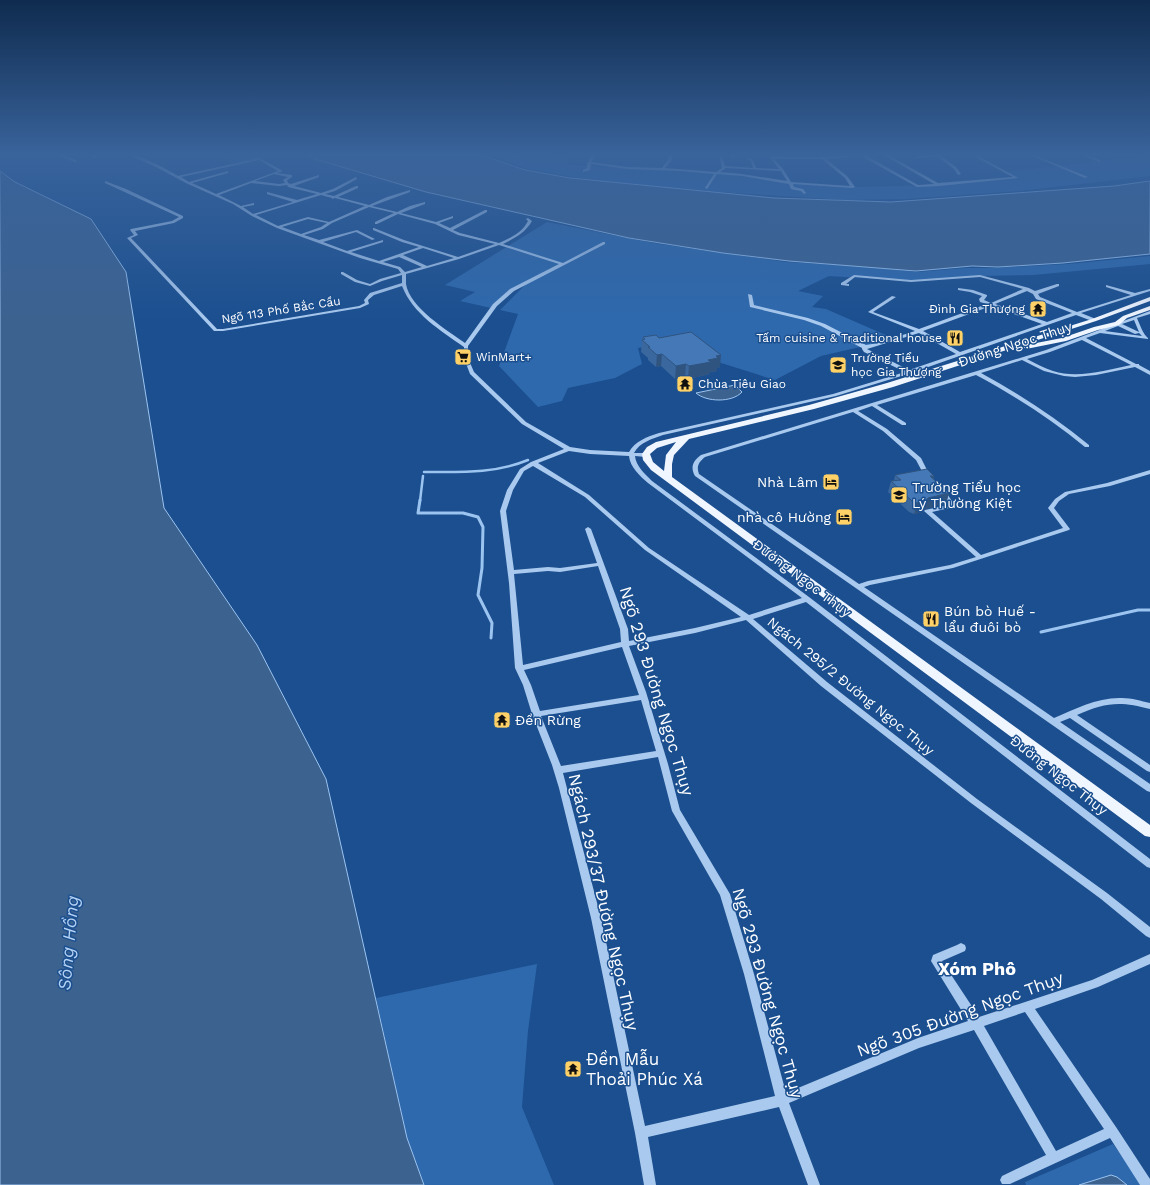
<svg xmlns="http://www.w3.org/2000/svg" width="1150" height="1185" font-family="'Work Sans',sans-serif">
	<style>
		.green { fill: #2e69ad }
		.water { fill: #3c6290; stroke: #9cc4f0 }
		.lines { fill: none; stroke-linecap: round; stroke-linejoin: round }
		.stream-far1 { stroke: #9cc4f0; stroke-width: 2.5 }
		.stream { stroke: #9cc4f0; stroke-width: 3 }
		.minor { fill: #a9c9ee; fill-rule: evenodd }
		.major { fill: #f0f6ff; fill-rule: evenodd }
		.wall { fill: #3a679d }
		.shaded-wall { fill: #305480 }
		.building { fill: #4478b7; stroke: #305480 }
		.labels { text-anchor: middle; dominant-baseline: central; stroke-width: 3; stroke-linejoin: round; paint-order: stroke }
		.far-poi-label { font-size: 12px; fill: #fff; stroke: #1b4f8f; text-anchor: start }
		.far-street-label { font-size: 12px; fill: #fff; stroke: #1b4f8f }
		.street-label { font-size: 14px; fill: #fff; stroke: #1b4f8f }
		.poi-label { font-size: 14px; fill: #fff; stroke: #1b4f8f; text-anchor: start }
		.near-street-label { font-size: 17px; fill: #fff; stroke: #1b4f8f }
		.near-poi-label { font-size: 17px; fill: #fff; stroke: #1b4f8f; text-anchor: start }
		.near-water-label { font-size: 18px; font-style: italic; fill: #b5d3f5; stroke: #1b4f8f }
		.near-neighbourhood-label { font-size: 18px; font-weight: bold; fill: #fff; stroke: #1b4f8f }
	</style>
	<rect width="100%" height="100%" fill="#1b4f8f"/>
	<path class="green" d="M219 155H274V156L245 163H232L229 159Z
		M496 155H535L570 158 567 165 716 173 791 183 853 187 939 185 1015 177 1003 172 1150 156V176L1019 191 906 199 845 200 719 192 590 180 524 168Z
		M547 222 653 243 786 262 876 267 917 272 965 268H990L1069 264 1150 256V264L1033 275 980 276 911 281 829 276 798 291 823 296 812 307 826 309 895 339 821 356 775 380 718 362 688 339 638 348 642 364 615 378 568 388 562 401 538 407 499 366 518 314 500 310 525 285 520 284 491 308 460 301 475 292 445 285Z
		M537 964 528 1031 522 1107 554 1185H424L407 1138 376 998Z
		M1113 1144 1143 1185H1026L1025 1182Z"/>
	<path class="water" d="M305 155H481L525 170 570 178 774 198 891 202 1114 186 1150 181V254L1063 263 998 267 972 266 916 271 789 261 723 253 629 238 426 192 315 159Z
		M0 171 15 182 91 219 126 272 164 508 257 645 326 779 407 1138 424 1185H0Z
		M735 385 742 392C732 403 706 402 696 393Z
		M1111 1175 1117 1177 1127 1185H1079Z"/>
	<g class="lines">
		<path class="stream-far1" d="M424 472C460 472 494 474 528 460
			M420 501 423 476"/>
		<path class="stream" d="M420 500 418 513H463L478 517 483 527 482 568 478 595 492 623 491 638
			M1041 632 1138 610H1150"/>
		<path class="minor" d="M57 155H62L78 161 75 162Z
			M89 155H93L97 157 95 158Z
			M129 155C142 155 166 169 178 176L259 158 283 171 277 173 292 175V177L287 180 288 183 291 184 319 175V177L294 186 321 193 333 189 356 177 357 179 335 191 325 194 334 196 356 186H358V188L338 197 369 205 387 197 410 190V192L372 206 397 212 410 206 425 202V204L401 213 436 222 453 216V218L439 223 450 228 485 210H487V212L453 230 460 233 499 243C510 238 522 233 528 221L526 219 528 218 532 221C525 233 515 238 503 244L563 263 603 242H605V244L514 291 497 306 468 346V358L474 372 526 422 570 447 590 450 629 452C635 441 647 437 659 433L833 394 905 372 864 352 862 349V348L821 326 804 320 750 307 748 294 752 295 754 305 808 318 825 324 866 345 878 343 915 331 868 312 892 296 896 297 873 312 919 329 987 304 980 302 979 299 982 296 970 292 958 290V288L973 290 987 295V296L984 300 991 303 1023 289 980 277 911 282 855 277 846 284H849V286L841 285V283L854 275 911 280 980 275 1029 288 1035 291 1057 284H1059V286L1038 294 1040 297 1077 312 1131 295 1106 287V285L1135 293 1150 289V291L1081 313 1096 319V321H1092L1076 315 911 373 836 396 663 435C652 439 640 442 634 453H646L649 455 646 457 635 456C636 466 645 474 652 481L809 597 1150 859V868L1147 867 806 602 753 619 827 682 977 799 1107 893 1150 927V938L1146 936 1101 899 971 803 821 686 746 620 695 633 629 646 646 692 668 764 680 810 730 894 754 974 786 1093 918 1038 968 1021 931 961 933 955 957 945 961 943 965 945 966 948 965 951 942 961 979 1017 1092 980 1150 954V964L1098 987 1035 1009 1116 1127 1150 1179V1185H1140L1110 1138 1010 1184H1002L1000 1180 1002 1176 1046 1155 974 1030 919 1048 789 1103 820 1185H808L779 1107 648 1137 656 1185H644L635 1133 591 918 559 788 552 765 532 714 523 685 515 668 509 583 500 511 507 490 520 469 531 462 564 449 522 424 470 374 464 358V347C440 330 413 314 402 286L374 295 368 300 369 304 360 308 223 331H214L127 238 134 235 130 230 131 229 172 221 179 217 105 183V181L126 189 183 216V218L174 223 135 231 138 235 131 238 217 329H223L359 306 365 303 364 300 370 293 402 283V275L382 281 370 286 355 282 341 274V272H343L357 280 370 284 380 279 401 273 398 269 360 258 277 228 252 216 233 204 188 184 156 167ZM259 160 278 171 216 194 192 183 228 173V171L189 182 181 177ZM274 174 288 177 283 180 285 183 279 184 255 181ZM251 183 279 186 287 185 288 187 317 194 297 200 267 192V194L293 202 253 214 243 207 254 205V203L241 206 219 195ZM321 195 332 198V199L335 198 365 206 329 222 308 217 278 226 256 215ZM369 207 394 213 375 222V224H377L398 214 435 224 458 235 495 244 458 257 404 240 374 228H373V230L402 242 419 247 379 261 351 252 383 242V240L347 251 323 242 356 232 372 240 375 239 357 230 319 240 304 235 323 229 332 223ZM308 219 327 223 321 227 301 234 282 227ZM499 245 559 264 510 289 493 304 465 343C447 330 410 308 406 284 406 281 406 277 406 274L459 259ZM423 248 454 258 427 266 403 255ZM399 257 422 267 405 272 400 267 383 262ZM1027 291 1033 294 1036 299 1072 313 1047 322 995 304ZM991 306 1042 324 960 352 923 331ZM919 333 956 354 909 370 867 349ZM569 451 590 454 629 456C630 467 640 476 648 483L802 598 749 615 649 548 589 495 538 463ZM533 466 585 497 645 550 741 617 695 628 629 641 628 629 591 529 588 527 585 529 597 563 560 568 548 567 514 570 506 511 513 490 524 471ZM598 566 620 629 621 642 523 665 514 574 548 571 560 572ZM622 647 639 695 540 711 531 685 524 670ZM641 700 656 751 561 766 541 716ZM658 757 672 811 720 895 744 974 775 1096 645 1126 601 918 563 773ZM1025 1012 1104 1129 1056 1151 984 1026Z
			M516 155H520L514 158V156Z
			M591 155H594L595 157 591 162 627 167 662 168 668 160 669 155H673L672 160 665 168 716 172 722 168 719 155H722L725 166 753 168 751 161 746 158 748 157 753 160 756 168 779 169 769 156 820 157 822 156 824 157 865 155 918 185 934 184 884 155H888L938 183 1013 177 972 155H976L1018 178 939 186 917 187 861 156 826 159 847 176 855 187 853 188 793 184 794 187 803 189 806 193 804 194 801 191 791 189 789 184 742 176 717 174 707 189 705 188 714 174 681 171 627 169 591 164 590 170 583 172V170L587 168V163L591 157ZM774 159H822L845 178 850 186 791 182 783 169ZM726 168 781 171 787 181 742 174 720 172Z
			M731 155H734L735 157 732 158Z
			M929 155H949L941 156 956 167 961 174 958 175 954 169 938 157 916 158 914 157Z
			M1030 155H1034L1088 177 1085 178Z
			M1083 155H1088L1102 161 1099 162Z
			M1150 311V314L1137 318C1140 325 1143 334 1148 338V339L1100 333 1086 338 1136 364H1139V365L1150 371V375L1135 367 1096 375 1075 377 1064 376 1044 371 1022 360 981 373C1019 394 1055 417 1089 445V447H1085C1051 419 1015 396 976 375L877 405 906 423V425H902L872 406 858 411 887 429 921 458 930 476 929 477H925L916 460 883 431 853 412 705 457C699 462 696 466 699 474L859 584 868 581 950 565 976 557 924 511 925 510 948 505 939 490 940 489H944L955 506 954 507 932 512 981 555 1063 528 1048 508 1055 499 1065 492 1107 483 1150 470V474L1110 486 1069 494 1059 501 1054 508 1070 529 1069 530 953 568 870 585 864 587 1054 718C1075 709 1098 697 1122 698 1132 698 1141 701 1150 703V709C1121 701 1105 702 1077 715L1150 765V772L1147 771 1070 718 1060 722 1150 784V792L1147 791 695 476C690 467 693 461 701 455L1046 350ZM1134 320 1139 332 1122 324ZM1118 326 1135 334 1139 333 1142 336 1105 331ZM1082 340 1131 365C1106 370 1078 379 1053 371 1044 368 1035 363 1027 359L1050 352Z"/>
		<path class="major" d="M1150 297V301L1096 321 893 387 814 409 689 439 674 455 672 464V477L1150 825V837L1145 836 651 470 643 460 642 454 647 447 656 442 809 405 887 383 1092 319ZM676 442 666 455 664 471 653 462 650 454 657 448Z
			M1150 306V310L1127 318 1119 325 1098 330 1066 341 1026 349 1023 347 1026 345 1062 338 1094 327 1115 322 1123 316Z"/>
	</g>
	<path class="wall" d="M643 337 659 338 720 367 717 368V371L710 372V374L688 379 685 377 675 379 661 366 656 367 648 360V358L641 352 642 340 643 339Z
		M895 475 934 476 933 480 949 493 946 504 925 509 923 512 914 514 909 512 888 492 891 481H894Z"/>
	<path class="shaded-wall" d="M662 354 661 366 656 367 657 355Z
		M721 355 720 367 717 368V371L710 372V374L688 379 689 366 716 356Z
		M686 364 685 377 675 379 676 366Z
		M930 476H934L931 486Z
		M949 493 946 504 925 509 923 512 914 514 916 503 928 498Z"/>
	<path class="building" d="M691 332 721 355 716 356 718 358 708 360 711 362 689 366 686 364 676 366 662 354 657 355 648 347H650L642 340 645 339 643 337 656 335 659 338Z
		M927 469 934 476H930L949 493 928 498 926 501 916 503 912 501 891 481 901 480 895 475Z"/>
	<linearGradient id="sky" x2="0" y2="1"><stop stop-color="#0f2b4f"/><stop offset="0.48" stop-color="#39639b"/><stop offset="1" stop-color="#39639b" stop-opacity="0"/></linearGradient>
	<rect width="1150" height="321" fill="url(#sky)"/>
	<defs>
		<g id="temple-square" transform="scale(0.9)"><rect x="-9" y="-9" width="18" height="18" rx="4" fill="#ffd166" stroke="#1b4f8f"/><path d="M0-6L5-2H3V0L6.5 2.5H4V6H1.5V3h-3V6H-4V2.5H-6.5L-3 0V-2H-5Z" fill="#111"/></g>
		<g id="restaurant-square" transform="scale(0.9)"><rect x="-9" y="-9" width="18" height="18" rx="4" fill="#ffd166" stroke="#1b4f8f"/><path d="M-5-6h1v4h1v-4h1v4h1v-4h1v5L-1.5 .5V6h-2V.5L-5-1ZM5-6V6H3V1.5H1.5Q1.5-4 5-6Z" fill="#111"/></g>
		<g id="supermarket-square" transform="scale(0.9)"><rect x="-9" y="-9" width="18" height="18" rx="4" fill="#ffd166" stroke="#1b4f8f"/><path d="M-6-5.5h2.5l.6 2H6L4.5 2H-2.5L-4.4-4H-6ZM-1.5 3.2a1.3 1.3 0 1 0 .1 0ZM3 3.2a1.3 1.3 0 1 0 .1 0Z" fill="#111"/></g>
		<g id="school-square" transform="scale(0.9)"><rect x="-9" y="-9" width="18" height="18" rx="4" fill="#ffd166" stroke="#1b4f8f"/><path d="M0-5L7-2L0 1L-7-2ZM-4 1L0 2.5L4 1V4Q0 6-4 4Z" fill="#111"/></g>
		<g id="hotel-square" transform="scale(0.9)"><rect x="-9" y="-9" width="18" height="18" rx="4" fill="#ffd166" stroke="#1b4f8f"/><path d="M-6-4.5h1.5V1H6V5H4.5V3h-9V5H-6ZM-4 0a1.8 1.8 0 1 1 3.6 0ZM.5 0V-2.5h3Q6-2.5 6 0Z" fill="#111"/></g>
	</defs>
	<g fill-rule="evenodd">
		<use href="#temple-square" x="1038" y="309"/>
		<use href="#restaurant-square" x="955" y="338"/>
		<use href="#supermarket-square" x="463" y="357"/>
		<use href="#school-square" x="838" y="365"/>
		<use href="#temple-square" x="685" y="384"/>
		<use href="#hotel-square" x="831" y="482"/>
		<use href="#school-square" x="899" y="495"/>
		<use href="#hotel-square" x="844" y="517"/>
		<use href="#restaurant-square" x="931" y="619"/>
		<use href="#temple-square" x="502" y="720"/>
		<use href="#temple-square" x="573" y="1069"/>
	</g>
	<g class="labels">
		<g class="far-poi-label">
			<text x="1025" y="309" text-anchor="end">Đình Gia Thượng</text>
			<text x="942" y="338" text-anchor="end">Tấm cuisine &amp; Traditional house</text>
			<text x="476" y="357">WinMart+</text>
			<text x="851" y="358">Trường Tiểu<tspan x="851" dy="14">học Gia Thượng</tspan></text>
			<text x="698" y="384">Chùa Tiêu Giao</text>
		</g>
		<g class="far-street-label">
			<text transform="translate(281 310) rotate(-9)">Ngõ 113 Phố Bắc Cầu</text>
		</g>
		<g class="street-label">
			<text transform="translate(1015 344) rotate(-18)">Đường Ngọc Thụy</text>
			<text transform="translate(802 578) rotate(37)">Đường Ngọc Thụy</text>
			<text transform="translate(851 686) rotate(39)">Ngách 295/2 Đường Ngọc Thụy</text>
			<text transform="translate(1059 775) rotate(38)">Đường Ngọc Thụy</text>
		</g>
		<g class="poi-label">
			<text x="818" y="482" text-anchor="end">Nhà Lâm</text>
			<text x="912" y="487">Trường Tiểu học<tspan x="912" dy="16">Lý Thường Kiệt</tspan></text>
			<text x="831" y="517" text-anchor="end">nhà cô Hường</text>
			<text x="944" y="611">Bún bò Huế -<tspan x="944" dy="16">lẩu đuôi bò</tspan></text>
			<text x="515" y="720">Đền Rừng</text>
		</g>
		<g class="near-street-label">
			<text transform="translate(657 691) rotate(73)">Ngõ 293 Đường Ngọc Thụy</text>
			<text transform="translate(604 902) rotate(77)">Ngách 293/37 Đường Ngọc Thụy</text>
			<text transform="translate(768 993) rotate(74)">Ngõ 293 Đường Ngọc Thụy</text>
			<text transform="translate(960 1014) rotate(-20)">Ngõ 305 Đường Ngọc Thụy</text>
		</g>
		<g class="near-poi-label">
			<text x="586" y="1059">Đền Mẫu<tspan x="586" dy="20">Thoải Phúc Xá</tspan></text>
		</g>
		<g class="near-water-label">
			<text transform="translate(68 943) rotate(-85)">Sông Hồng</text>
		</g>
		<g class="near-neighbourhood-label">
			<text x="977" y="968">Xóm Phô</text>
		</g>
	</g>
</svg>
